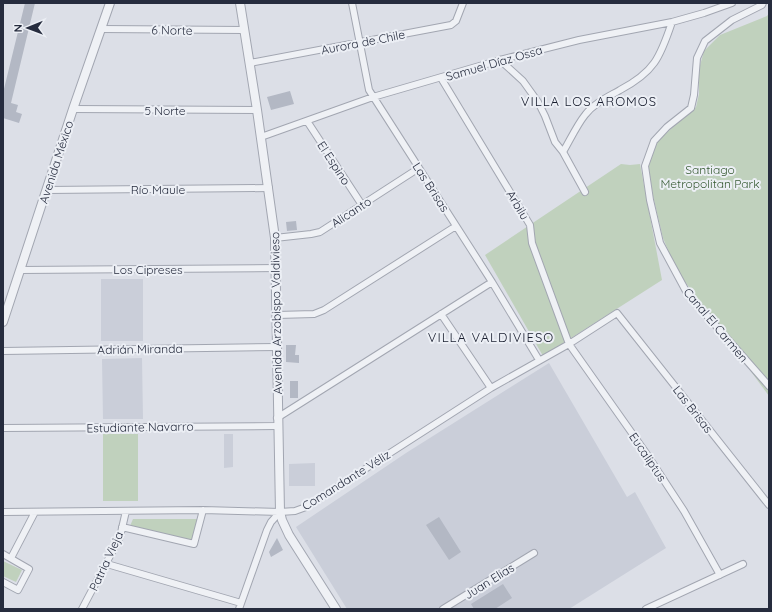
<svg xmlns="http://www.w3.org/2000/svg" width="772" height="612" font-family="Quicksand,sans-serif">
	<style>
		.built { fill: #caced9 }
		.green { fill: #c0d1bd }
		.building { fill: #b3b8c4 }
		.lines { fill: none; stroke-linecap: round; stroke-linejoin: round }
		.minor-casing { stroke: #a2a6b1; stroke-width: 8 }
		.tertiary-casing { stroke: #a2a6b1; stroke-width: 10 }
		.minor { stroke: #eff1f5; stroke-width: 6 }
		.tertiary { stroke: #eff1f5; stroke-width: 8 }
		.labels { text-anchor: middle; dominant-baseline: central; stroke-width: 4; stroke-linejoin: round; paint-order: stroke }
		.street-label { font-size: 12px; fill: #262c3e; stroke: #eceff5 }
		.park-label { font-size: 12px; fill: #365a32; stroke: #eceff5 }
		.neighbourhood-label { font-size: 13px; letter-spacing: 1px; fill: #181d2e; stroke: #eceff5 }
	</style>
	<rect width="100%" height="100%" fill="#dcdfe7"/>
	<path class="built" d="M101 279H143V341H101Z
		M142 358 143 419H103L102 359Z
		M549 363 627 497 635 492 666 548 569 609H347L296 527 406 453Z
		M224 434H233V467L224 468Z
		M315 463V486H289V464Z"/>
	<path class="green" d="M769 13V396L680 275 672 260 663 238 653 196 648 164 656 142 696 107 699 94V69L704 51 720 35 767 16Z
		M621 164 630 165 640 164 662 280 543 356 485 255Z
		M103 434H138V501H103Z
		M133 519H199L192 541 130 526Z
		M3 561 22 570 16 582 3 576Z"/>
	<path class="building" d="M25 3H35L11 103 18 105 16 112 22 114 19 123 3 118V93Z
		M290 91 294 104 271 110 267 97Z
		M296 221 297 230 287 231 286 222Z
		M286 345H296L295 355H299V363L286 362Z
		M290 381H298V398H290Z
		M439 517 461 552 449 560 426 525Z
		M277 538 283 550 271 557 269 552Z
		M503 584 512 598 495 609H474L471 604Z"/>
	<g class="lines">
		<g class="minor-casing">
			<path id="minor" d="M352 3 369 90 492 282 539 360
				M763 3 762 5 732 20 705 41 697 58 694 95 691 108 667 127 654 141 645 166 650 200 660 243 687 293 769 386
				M101 29 244 30
				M500 60 523 81 538 102 545 116 555 142 563 152 585 192
				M250 63 451 25 456 21 463 3
				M441 78 530 225 532 243 569 344 646 453 684 511 720 575
				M73 109 257 110
				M307 121 362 205
				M261 137 373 97 500 60 579 40 672 22 704 13 732 3
				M563 152C570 140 577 125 585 115 594 103 608 97 620 90 654 72 660 58 672 22
				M47 190 269 188
				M275 238 311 234 320 232 419 168
				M20 270 277 268
				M441 314 491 388
				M277 315 314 314 324 310 456 226
				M3 351 278 347
				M277 418 492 282
				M3 428 277 426
				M3 512 203 510 280 512 295 511 306 507 491 388 569 344 617 313 769 505
				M122 527 194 544 203 510
				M3 554 29 569 18 590 3 582
				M11 558 35 512
				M107 564 241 603
				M82 609 120 537 126 511
				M239 609 267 530 271 522 280 512
				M443 609 534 553
				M646 609 743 564"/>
		</g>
		<g class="tertiary-casing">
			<path id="tertiary" d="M240 3 257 110 275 238 280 512 282 520 289 535 336 609
				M3 322 73 109 110 3"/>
		</g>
		<use href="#minor" class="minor"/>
		<use href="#tertiary" class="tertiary"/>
	</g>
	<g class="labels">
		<g class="street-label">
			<text transform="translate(172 30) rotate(1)">6 Norte</text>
			<text transform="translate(363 42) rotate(-11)">Aurora de Chile</text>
			<text transform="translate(494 63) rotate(-16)">Samuel Díaz Ossa</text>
			<text x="165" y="110">5 Norte</text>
			<text transform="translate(56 162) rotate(-72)">Avenida México</text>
			<text transform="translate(334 163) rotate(57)">El Espino</text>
			<text transform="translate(431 187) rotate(57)">Las Brisas</text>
			<text x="158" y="189">Río Maule</text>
			<text transform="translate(518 205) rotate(59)">Arbilu</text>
			<text transform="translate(351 212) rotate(-33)">Alicanto</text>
			<text x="148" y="269">Los Cipreses</text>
			<text transform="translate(276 313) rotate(-91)">Avenida Arzobispo Valdivieso</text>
			<text transform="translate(716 325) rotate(50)">Canal El Carmen</text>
			<text transform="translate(140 349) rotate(-1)">Adrián Miranda</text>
			<text transform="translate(693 409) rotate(52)">Las Brisas</text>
			<text transform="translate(140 427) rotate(-1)">Estudiante Navarro</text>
			<text transform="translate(648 457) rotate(56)">Eucaliptus</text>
			<text transform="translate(346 480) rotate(-32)">Comandante Véliz</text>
			<text transform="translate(106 561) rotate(-65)">Patria Vieja</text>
			<text transform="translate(489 581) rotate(-32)">Juan Elias</text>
		</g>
		<g class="park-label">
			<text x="710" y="169">Santiago<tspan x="710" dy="14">Metropolitan Park</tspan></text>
		</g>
		<g class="neighbourhood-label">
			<text x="589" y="101">VILLA LOS AROMOS</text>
			<text x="491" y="337">VILLA VALDIVIESO</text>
		</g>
	</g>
	<rect width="772" height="612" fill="none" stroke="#262c3e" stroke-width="8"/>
	<g transform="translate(28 28) rotate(269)" stroke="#eceff5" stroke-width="3" paint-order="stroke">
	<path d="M0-3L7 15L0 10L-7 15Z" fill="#262c3e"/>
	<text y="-6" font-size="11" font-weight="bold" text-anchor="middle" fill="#262c3e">N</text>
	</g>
</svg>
